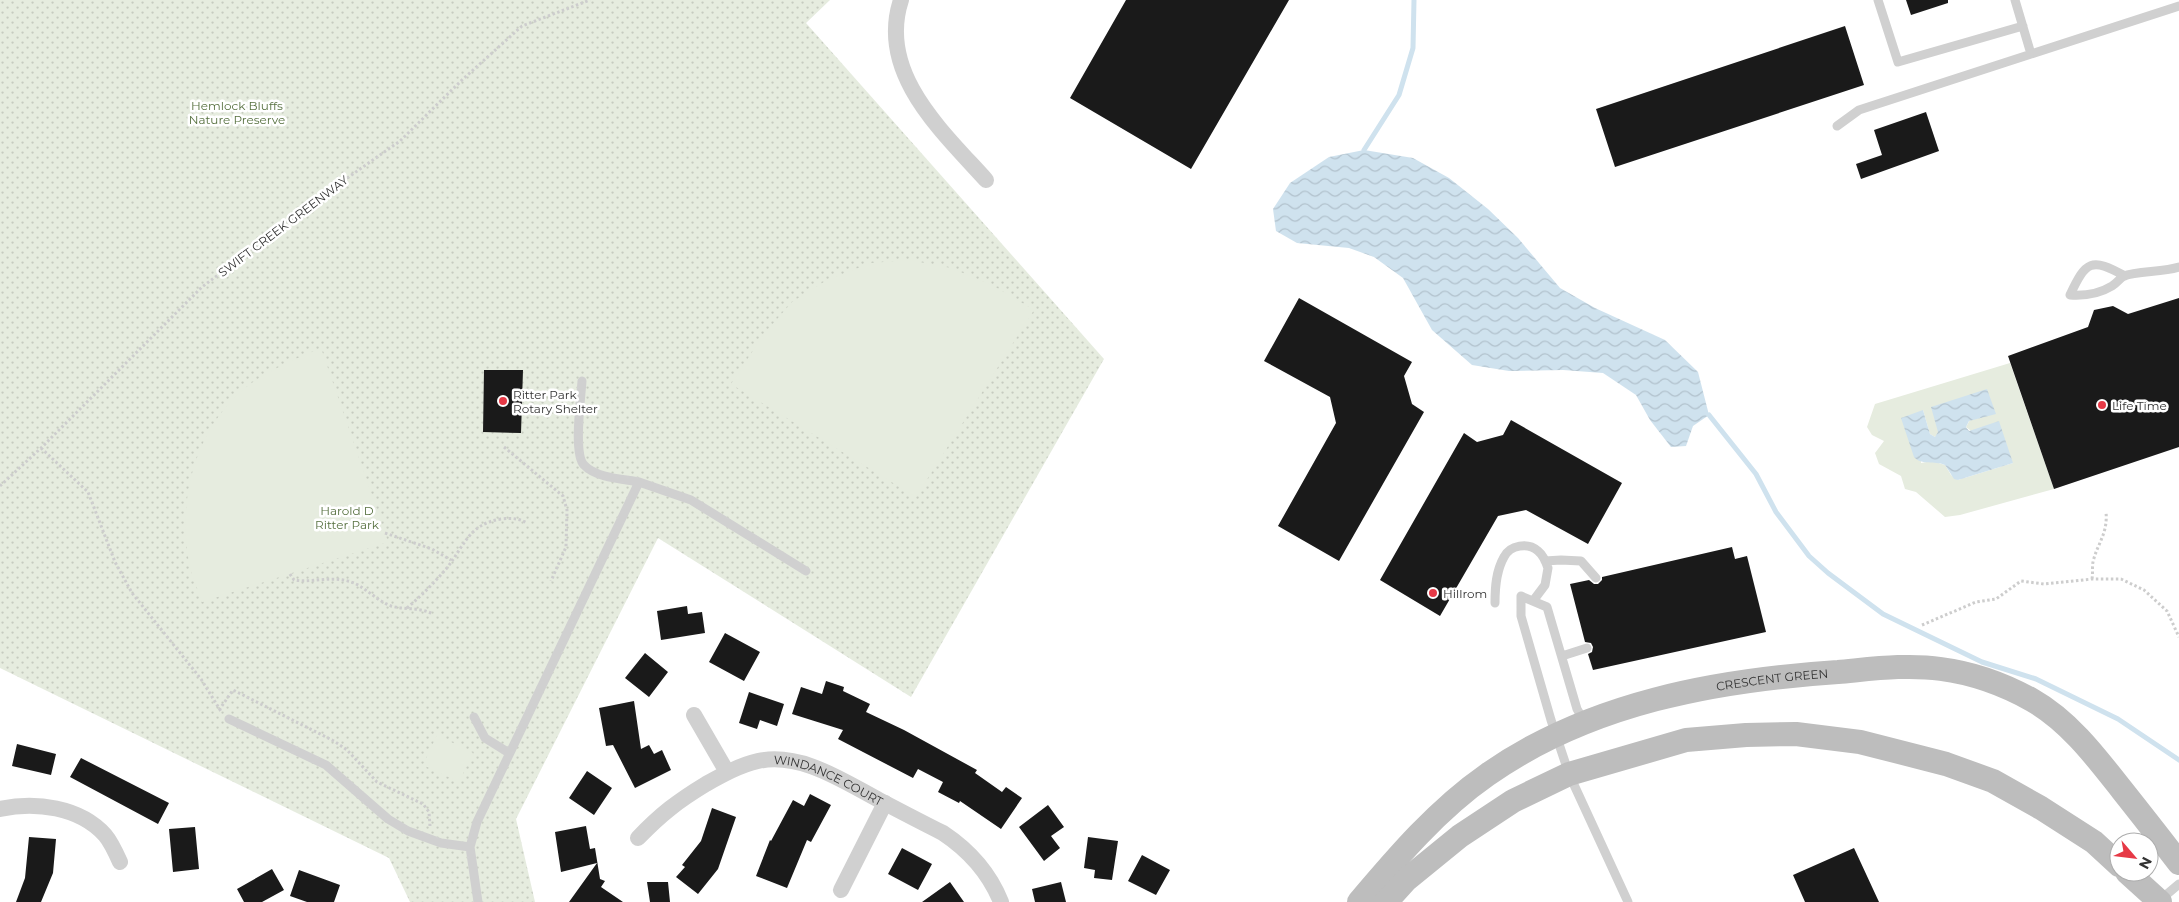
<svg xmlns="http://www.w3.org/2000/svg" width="2179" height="902" font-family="Montserrat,sans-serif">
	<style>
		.park { fill: url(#park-dots) }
		.garden { fill: #e6ecdf; fill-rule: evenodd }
		.water { fill: url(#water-waves) }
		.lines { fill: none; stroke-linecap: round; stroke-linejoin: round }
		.stream { stroke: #cfe2ee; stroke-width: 5 }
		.building { fill: #1a1a1a }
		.path { stroke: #cdcdcd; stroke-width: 3; stroke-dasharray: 2.5 2.5; stroke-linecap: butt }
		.lane { stroke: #d0d0d0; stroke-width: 9 }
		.street { stroke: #d0d0d0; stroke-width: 16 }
		.secondary { stroke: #bdbdbd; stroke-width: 24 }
		.poi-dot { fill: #e63946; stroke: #fff; stroke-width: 2 }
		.labels { text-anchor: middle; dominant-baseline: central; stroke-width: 5; stroke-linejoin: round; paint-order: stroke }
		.park-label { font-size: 12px; fill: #56703f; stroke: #fff }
		.street-label { font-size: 12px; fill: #333; stroke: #fff }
		.poi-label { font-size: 12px; fill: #333; stroke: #fff; text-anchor: start }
	</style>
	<defs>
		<pattern id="park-dots" width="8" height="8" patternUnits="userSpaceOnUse" patternTransform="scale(1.25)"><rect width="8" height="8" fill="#e6ecdf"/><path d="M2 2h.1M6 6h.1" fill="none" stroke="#c6cbc0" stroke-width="1.8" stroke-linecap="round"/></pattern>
		<pattern id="water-waves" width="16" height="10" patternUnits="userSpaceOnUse" patternTransform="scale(1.25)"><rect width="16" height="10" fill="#cfe2ee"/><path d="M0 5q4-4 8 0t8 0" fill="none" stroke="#b2c2cd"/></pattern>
	</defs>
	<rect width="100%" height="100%" fill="#fff"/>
	<path class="park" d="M0 0H830L806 23 1104 359 911 697 658 538 516 819 535 902H410L389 858 0 668Z"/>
	<path class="garden" d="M909 260 951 268 992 285 1034 310 916 497 731 384 764 334 792 302 827 280 871 263Z
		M321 348 388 542 202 602C198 589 191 576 189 562 178 503 193 437 238 394 261 373 293 360 321 348Z
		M2010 363 2054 489 1960 515 1945 517 1916 492 1905 489 1901 476 1879 464 1875 453 1884 441 1872 435 1867 427 1875 404ZM1987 389 1966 427 2013 463 1958 480 1951 475 1945 465 1932 461 1921 463 1923 410 1930 434 1935 437Z
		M437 735 473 753 459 782 423 765Z"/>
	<path class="water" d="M1364 150 1413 158 1449 178 1488 209 1518 238 1560 288 1595 308 1665 340 1698 372 1709 415 1693 426 1686 446 1671 447 1650 420 1636 395 1603 373 1563 370 1509 371 1472 365 1432 330 1403 278 1374 257 1349 248 1297 243 1276 231 1273 209 1290 183 1329 157Z
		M1987 389 1996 414 1969 421 1966 427 1969 431 1999 421 2013 463 1958 480 1954 479 1945 465C1934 460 1922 466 1914 457L1901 418 1923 410 1930 434 1935 437 1938 432 1931 407Z"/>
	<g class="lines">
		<path class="stream" d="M1364 150 1399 95 1413 48 1414 0
			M1709 415 1756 474 1776 512 1809 556 1828 573 1883 614 1982 662 2036 679 2118 719 2179 760"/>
	</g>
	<path class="building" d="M1126 0H1289L1191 169 1070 98Z
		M1906 0H1948V3L1911 15Z
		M1845 26 1864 85 1615 167 1596 109Z
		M1926 112 1939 151 1861 179 1856 164 1882 155 1874 130Z
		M1299 298 1412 362 1404 376 1412 404 1424 412 1339 561 1278 526 1336 423 1330 397 1264 361Z
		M2179 298V447L2054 489 2008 356 2088 327 2094 310 2113 306 2128 314Z
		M484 370H523L521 433 483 432Z
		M1511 420 1622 483 1588 544 1526 510 1498 516 1440 616 1380 580 1464 433 1477 442 1503 435Z
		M1732 547 1735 559 1747 556 1766 632 1593 670 1588 654 1592 652 1593 647 1591 643 1585 642 1570 584 1589 580 1594 584H1598L1602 580V577Z
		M687 606 688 614 702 612 705 633 661 640 657 611Z
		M725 633 760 652 744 681 709 662Z
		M645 653 668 672 649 697 625 678Z
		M826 681 844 687 843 691 870 704 866 712 904 730 977 770 975 773 1002 792 1006 787 1022 798 1001 829 960 801 959 803 938 792 943 782 918 769 913 778 838 739 843 730 792 714 801 687 822 694Z
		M749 692 784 704 777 726 760 720 757 729 739 723Z
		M634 701 641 749 649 745 654 754 662 750 671 770 635 788 613 745 606 746 599 708Z
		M17 744 56 754 51 775 12 766Z
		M81 758 169 803 158 824 70 777Z
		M587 771 612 788 594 815 569 798Z
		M810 794 831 805 811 842 807 840 787 888 756 876 770 840 771 841 793 800 804 806Z
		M1048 805 1064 827 1051 836 1060 848 1044 861 1019 827Z
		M712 808 736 817 718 869 698 894 676 877 685 867 682 865 701 841Z
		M586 826 590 849 595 848 600 879 605 881 601 887 623 902H569L597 863 561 872 555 832Z
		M195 827 199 869 173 872 169 829Z
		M29 837 56 839 53 873 41 902H16L25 878Z
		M1088 837 1118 841 1112 880 1094 878 1095 870 1084 868Z
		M902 848 932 864 918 890 888 874Z
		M1854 848 1879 902H1805L1793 875Z
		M1142 855 1170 870 1156 895 1128 881Z
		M272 869 284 890 262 902H244L237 889Z
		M299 870 340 885 334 902H307L290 896Z
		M647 882H668L670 902H650Z
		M950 882 964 902H922Z
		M1061 882 1066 902H1035L1032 889Z"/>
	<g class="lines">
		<path class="path" d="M504 447 563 496 567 510 566 547 551 581
			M41 448 88 492 115 562 132 593 201 679 222 713
			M0 486 41 448 202 287 333 188 400 141 462 80 522 26 590 0
			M385 533 432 549 451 560
			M290 574 294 580C311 583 330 576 348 581 364 585 375 600 391 606 405 610 419 607 433 614
			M2092 579C2093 573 2092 567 2093 562 2097 544 2108 534 2106 512
			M407 608C421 596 434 583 446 569 464 547 468 524 501 519 512 518 518 518 527 523
			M1922 625 1976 602 1996 599 2021 581 2044 584 2092 579H2121L2144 590 2167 611 2179 637
			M219 710 233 690 334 741 347 750 377 782 423 804 429 812 430 826"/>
		<path class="lane" d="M1878 0 1898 62 2023 26
			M2015 0 2031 54
			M1837 126 1859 110 2179 6
			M2125 276C2091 257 2086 261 2070 295 2085 296 2099 294 2112 286 2117 283 2120 278 2124 276 2136 271 2164 272 2179 267
			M582 381C581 398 573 454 584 465 596 478 623 479 639 482
			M1545 561 1561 560 1581 561 1596 578
			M1495 603C1495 587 1496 571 1504 557 1510 545 1528 542 1538 551 1543 555 1546 562 1548 568L1545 585 1533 601
			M1562 656 1587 648
			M474 717 485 738 509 753
			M229 719 326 765 388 819 408 831 441 843 470 847
			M1584 721 1577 709 1547 607 1521 596V616L1551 720 1569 774 1628 902
			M2160 900 2179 884
			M478 902 470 847 477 822 639 482 691 500 806 571"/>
		<g class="street">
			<path d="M901 0C877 73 942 131 986 180"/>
			<path d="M694 715 727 772"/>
			<path d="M0 809C35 801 80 807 105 835 111 842 116 853 120 862"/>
			<path id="s1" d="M638 838C661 814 678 801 706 784 722 775 740 765 758 761 801 752 843 781 879 800 900 811 921 822 943 833 970 851 989 872 1001 902"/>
			<path d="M841 890 885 803"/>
		</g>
		<g class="secondary">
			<path d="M2127 872 2160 902"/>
			<path id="s2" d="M1359 902C1397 857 1438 809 1487 775 1589 703 1716 680 1838 672 1872 669 1907 664 1941 669 1972 673 2005 685 2032 700 2069 721 2096 757 2122 790 2141 814 2160 838 2179 863"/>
			<path d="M1386 902 1406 880 1460 836 1513 801 1569 774 1686 740 1746 735 1796 734 1860 742 1946 764 1993 781 2041 808 2094 842 2119 865"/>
		</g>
	</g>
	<g class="poi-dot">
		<circle cx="503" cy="401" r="5"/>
		<circle cx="2102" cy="405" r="5"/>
		<circle cx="1433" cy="593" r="5"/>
	</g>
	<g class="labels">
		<g class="park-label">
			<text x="237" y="105">Hemlock Bluffs<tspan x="237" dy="14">Nature Preserve</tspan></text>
			<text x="347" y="510">Harold D<tspan x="347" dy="14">Ritter Park</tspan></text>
		</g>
		<g class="street-label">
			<text transform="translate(283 226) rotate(-37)">SWIFT CREEK GREENWAY</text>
			<text stroke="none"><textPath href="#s2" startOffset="485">CRESCENT GREEN</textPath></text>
			<text stroke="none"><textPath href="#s1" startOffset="219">WINDANCE COURT</textPath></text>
		</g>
		<g class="poi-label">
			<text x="513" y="394">Ritter Park<tspan x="513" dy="14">Rotary Shelter</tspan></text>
			<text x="2112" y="405">Life Time</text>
			<text x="1443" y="593">Hillrom</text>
		</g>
	</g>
	<g transform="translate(2134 857) rotate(118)"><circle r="24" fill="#ffffff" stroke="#adadad"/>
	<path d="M0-4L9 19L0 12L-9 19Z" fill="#e63946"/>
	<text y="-8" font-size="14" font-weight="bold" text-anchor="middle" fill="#333333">N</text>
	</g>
</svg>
